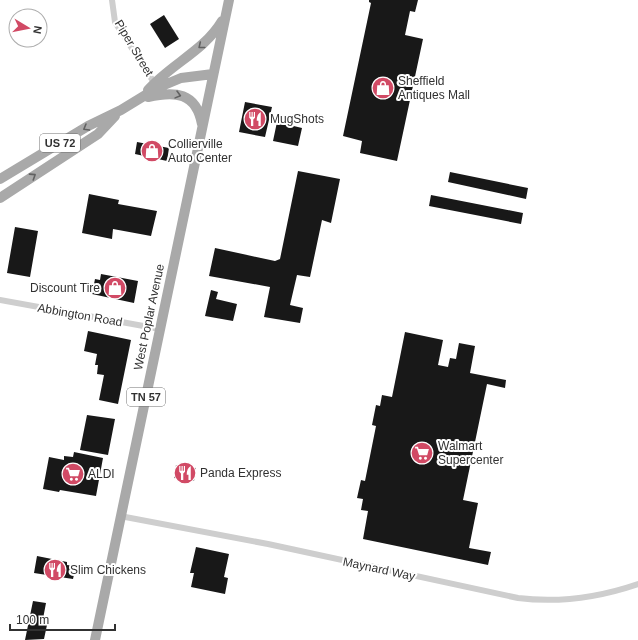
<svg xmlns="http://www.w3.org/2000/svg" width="638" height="640" font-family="Helvetica,sans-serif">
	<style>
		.building { fill: #181818 }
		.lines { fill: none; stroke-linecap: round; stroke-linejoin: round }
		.street { stroke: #cecece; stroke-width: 6 }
		.primary { stroke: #a9a9a9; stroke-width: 10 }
		.oneway { stroke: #616161 }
		.labels { text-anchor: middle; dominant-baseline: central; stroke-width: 4; stroke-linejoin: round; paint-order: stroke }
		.shield { fill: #fff; stroke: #6f6f6f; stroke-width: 1 }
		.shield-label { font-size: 11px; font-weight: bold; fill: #313131 }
		.street-label { font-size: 12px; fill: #313131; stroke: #fff }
		.poi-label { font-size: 12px; fill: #313131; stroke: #fff; text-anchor: start }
	</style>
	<rect width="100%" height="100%" fill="#fff"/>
	<path class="building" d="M369 0H418L415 12 410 11 405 35 423 39 397 161 360 153 362 141 343 136 371 3 369 2Z
		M164 15 179 39 165 48 150 24Z
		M245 102 272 107 265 137 239 132Z
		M277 122 302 128 298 146 273 141Z
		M137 142 169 148 167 161 135 154Z
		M298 171 340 179 331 223 322 220 310 277 297 275 290 305 303 308 300 323 264 317 270 287 209 276 215 248 275 261 280 259Z
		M450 172 528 188 526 199 448 182Z
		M89 194 119 200 118 204 157 211 151 236 113 229 112 239 82 233Z
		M431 195 523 213 521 224 429 206Z
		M15 227 38 231 30 277 7 273Z
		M101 274 138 281 134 303 92 294 95 279 100 280Z
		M211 290 218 292 216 299 237 304 233 321 205 316Z
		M88 331 131 340 118 404 99 400 104 375 97 374 98 365H95L97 354 84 351Z
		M405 332 443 340 438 365 448 367 450 358 456 359 459 343 475 346 470 373 506 380 505 388 487 384 463 500 478 503 469 548 491 552 488 565 363 539 368 511 361 510 363 499 357 498 361 480 365 481 376 426 372 425 376 405 380 406 382 395 392 397Z
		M87 415 115 419 108 455 80 450Z
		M74 452 103 458 96 496 60 490 59 492 43 489 49 457 64 460V456L73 457Z
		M176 465 196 468 194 481 174 478Z
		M196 547 229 554 224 577 228 578 225 594 191 587 194 573H190Z
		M37 556 67 562V565L76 566 73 579 34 573Z
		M33 601 46 603 42 624 47 625 44 639 25 640Z"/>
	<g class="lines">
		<path class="street" d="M112 0 115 22 155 84
			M0 300 160 329
			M120 516 268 544 518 598C558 603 600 597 638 584"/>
		<path class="primary" d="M148 90C171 64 204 51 222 21
			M148 97C175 91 196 92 202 124
			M0 179 88 126 121 110 157 88 181 78 213 74
			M0 198 98 134 115 116
			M95 640 229 0"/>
	</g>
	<defs><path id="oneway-chevron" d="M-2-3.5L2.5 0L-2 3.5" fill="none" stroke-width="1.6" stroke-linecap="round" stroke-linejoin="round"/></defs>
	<g class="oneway">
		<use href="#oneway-chevron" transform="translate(201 46) rotate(141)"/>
		<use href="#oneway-chevron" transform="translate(178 95) rotate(15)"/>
		<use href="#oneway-chevron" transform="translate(86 128) rotate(150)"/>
		<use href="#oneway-chevron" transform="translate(33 176) rotate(-33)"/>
	</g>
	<defs>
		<g id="shop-disc" transform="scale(1.15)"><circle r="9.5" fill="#d14a65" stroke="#fff"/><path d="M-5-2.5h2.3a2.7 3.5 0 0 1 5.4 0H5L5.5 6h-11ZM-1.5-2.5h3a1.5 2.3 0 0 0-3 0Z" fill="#fff"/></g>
		<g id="restaurant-disc" transform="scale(1.15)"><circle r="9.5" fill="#d14a65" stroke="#fff"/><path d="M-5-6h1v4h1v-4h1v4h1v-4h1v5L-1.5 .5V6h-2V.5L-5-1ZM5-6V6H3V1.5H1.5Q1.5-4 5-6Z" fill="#fff"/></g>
		<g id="supermarket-disc" transform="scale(1.15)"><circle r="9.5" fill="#d14a65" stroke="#fff"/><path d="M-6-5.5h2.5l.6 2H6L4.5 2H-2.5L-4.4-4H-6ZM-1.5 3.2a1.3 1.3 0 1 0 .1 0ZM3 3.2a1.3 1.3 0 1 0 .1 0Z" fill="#fff"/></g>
	</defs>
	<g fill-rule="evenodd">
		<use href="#shop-disc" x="383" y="88"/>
		<use href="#restaurant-disc" x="255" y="119"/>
		<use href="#shop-disc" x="152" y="151"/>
		<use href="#shop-disc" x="115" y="288"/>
		<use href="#supermarket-disc" x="422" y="453"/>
		<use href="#restaurant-disc" x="185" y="473"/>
		<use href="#supermarket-disc" x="73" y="474"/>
		<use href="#restaurant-disc" x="55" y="570"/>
	</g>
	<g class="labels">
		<g class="shield">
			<rect x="40" y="134" width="40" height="18" rx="3"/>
			<rect x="127" y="388" width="38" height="18" rx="3"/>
		</g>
		<g class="shield-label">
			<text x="60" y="143">US 72</text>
			<text x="146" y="397">TN 57</text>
		</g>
		<g class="street-label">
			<text transform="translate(134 48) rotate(59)">Piper Street</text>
			<text transform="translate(80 315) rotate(10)">Abbington Road</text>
			<text transform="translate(149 317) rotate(-78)">West Poplar Avenue</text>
			<text transform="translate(379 569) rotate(12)">Maynard Way</text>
		</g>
		<g class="poi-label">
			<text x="398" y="81">Sheffield<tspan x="398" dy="14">Antiques Mall</tspan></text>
			<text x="270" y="119">MugShots</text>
			<text x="168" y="144">Collierville<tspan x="168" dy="14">Auto Center</tspan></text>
			<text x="100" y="288" text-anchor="end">Discount Tire</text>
			<text x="438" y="446">Walmart<tspan x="438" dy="14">Supercenter</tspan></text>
			<text x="200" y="473">Panda Express</text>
			<text x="88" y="474">ALDI</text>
			<text x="70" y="570">Slim Chickens</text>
		</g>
	</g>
	<g transform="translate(28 28) rotate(100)"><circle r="19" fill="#ffffff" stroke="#adadad"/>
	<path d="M0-3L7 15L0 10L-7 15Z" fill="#d14a65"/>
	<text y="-6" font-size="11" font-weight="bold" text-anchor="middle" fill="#313131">N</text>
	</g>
	<path d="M10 624v6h105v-6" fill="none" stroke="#313131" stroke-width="2"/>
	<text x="16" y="624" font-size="12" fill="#313131" stroke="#ffffff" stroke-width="3" paint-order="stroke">100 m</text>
</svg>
